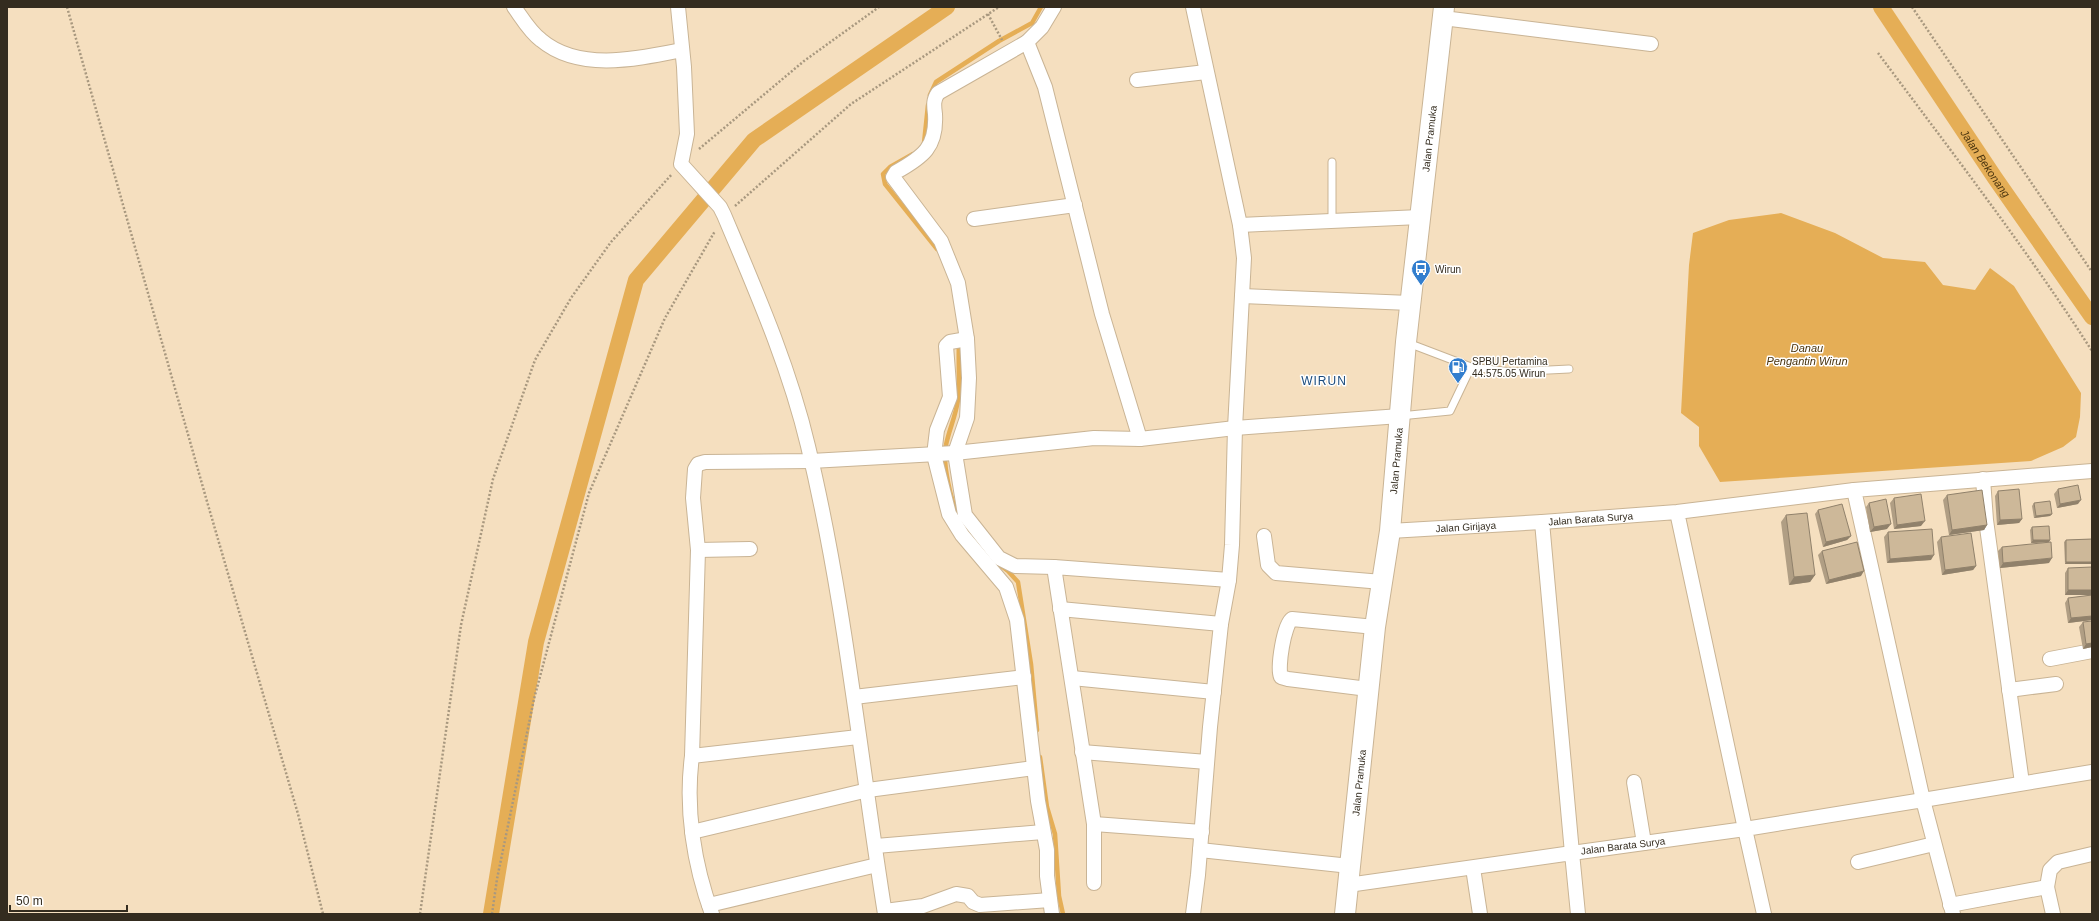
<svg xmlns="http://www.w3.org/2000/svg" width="2099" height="921" font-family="Helvetica,sans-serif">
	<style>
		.water { fill: #e5ae56 }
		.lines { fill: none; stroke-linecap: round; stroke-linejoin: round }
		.stream { stroke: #e5ae56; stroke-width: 4.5 }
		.canal { stroke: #e5ae56; stroke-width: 16 }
		.service-casing { stroke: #c9b495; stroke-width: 9 }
		.minor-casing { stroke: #c9b495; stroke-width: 16 }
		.secondary-casing { stroke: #c9b495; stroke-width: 22 }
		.path { stroke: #a8987f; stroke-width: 2.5; stroke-dasharray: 2 2; stroke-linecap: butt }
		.service { stroke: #fff; stroke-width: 7 }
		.minor { stroke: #fff; stroke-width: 14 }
		.secondary { stroke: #fff; stroke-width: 20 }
		.wall { fill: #b09e84 }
		.shaded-wall { fill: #90816b }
		.building { fill: #cdb899; stroke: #90816b }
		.labels { text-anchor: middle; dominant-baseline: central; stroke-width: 3; stroke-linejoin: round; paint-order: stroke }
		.street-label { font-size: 10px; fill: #342c1f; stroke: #fff }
		.poi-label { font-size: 10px; fill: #342c1f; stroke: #fff; text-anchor: start }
		.water-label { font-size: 11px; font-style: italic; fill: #4a340e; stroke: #fff }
		.quarter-label { font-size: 12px; letter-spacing: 1px; fill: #1a4b7d; stroke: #fff }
	</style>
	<rect width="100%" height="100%" fill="#f5dfbf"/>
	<path class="water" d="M1781 213 1835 233 1883 258 1925 262 1943 285 1975 290 1990 268 2014 286 2081 393 2080 417 2076 437 2063 447 2031 461 1720 482 1699 446V427L1681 413 1689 265 1693 233 1729 220Z"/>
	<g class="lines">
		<path class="stream" d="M930 95 936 82 999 41 1032 23 1041 7
			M924 143 928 105
			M913 154 890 167 883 174 885 184 937 249
			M959 341C958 361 960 381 958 400 956 415 949 430 946 445 942 461 951 506 961 520
			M996 562 1008 571 1018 582 1031 664 1037 730
			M1040 757 1047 807 1055 834 1059 896 1063 914"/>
		<g class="canal">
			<path id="s1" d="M1881 7 1995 178 2092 317"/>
			<path d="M491 914 536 642 636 280 754 140 947 7"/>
		</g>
		<g class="service-casing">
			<path id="service" d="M1332 222V162
				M1471 367 1511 372 1569 369
				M1400 416 1450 411 1471 367 1408 343"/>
		</g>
		<g class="minor-casing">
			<g id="minor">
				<path d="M514 7C522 18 530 32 541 40 579 72 637 59 682 50"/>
				<path d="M678 7 684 67 687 134 681 164 720 207 724 215C756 291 789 366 808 446 845 600 860 758 885 914"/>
				<path d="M1443 18 1651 44"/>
				<path d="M1027 42 1042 27 1054 7"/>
				<path d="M1137 80 1206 72"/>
				<path d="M974 219 1075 205"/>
				<path d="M1240 225 1420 217"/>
				<path d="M1242 296 1410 303"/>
				<path d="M967 339 950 342 946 346 950 397 937 430 934 455 949 514 962 535 1006 587 1017 620 1038 801 1047 850V876L1052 914"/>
				<path d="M2092 471 1854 490 1923 800 2092 772"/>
				<path d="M1983 479 1986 520 2022 783"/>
				<path id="s2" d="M1677 512 1745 829 1572 853 1542 522 1677 512 1854 490"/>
				<path id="s3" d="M1390 531 1542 522"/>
				<path d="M1264 536 1268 565 1276 573 1382 582"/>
				<path d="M698 550 750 549"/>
				<path d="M1054 567 1015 566 999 558 965 515 955 453 967 418 969 378 967 339 958 283 941 241 893 177 896 172C923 157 937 147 935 114 934 106 933 100 938 93L1027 42 1045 87 1102 314 1140 439"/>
				<path d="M1060 609 1221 624"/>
				<path d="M2050 659 2092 651"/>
				<path d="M1072 678 1214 692"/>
				<path d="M1368 689 1288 679 1281 677C1277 668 1284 624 1292 619L1375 627"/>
				<path d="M2009 690 2056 684"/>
				<path d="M854 697 1024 677"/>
				<path d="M1082 752 1207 762"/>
				<path d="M692 756 858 737"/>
				<path d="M1634 782 1644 843"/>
				<path d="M1094 824 1202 832"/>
				<path d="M692 832 868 790 1034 768"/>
				<path d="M876 846 1043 832"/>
				<path d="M1200 850 1350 866"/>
				<path d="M1858 862 1934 844"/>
				<path d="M1473 868 1480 914"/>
				<path d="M1094 883V824L1054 567 1229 580"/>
				<path d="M1348 885 1572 853 1578 914"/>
				<path d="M2047 887 2053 914"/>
				<path d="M709 905 877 865"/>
				<path d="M1950 905 2047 887 2050 870 2058 862 2092 854"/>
				<path d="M885 911 923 906 956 894 968 896 973 902 980 905 1050 900"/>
				<path d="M712 914C694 865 685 809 692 756L698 550 693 498 695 469 698 464 705 462 811 461 955 453 1094 438 1140 439 1235 428 1400 416"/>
				<path d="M1193 914 1198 875 1210 727 1221 624 1229 580 1232 545 1235 428 1244 258 1240 225 1193 7"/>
				<path d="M1764 914 1745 829 1923 800 1953 914"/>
			</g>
		</g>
		<g class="secondary-casing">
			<g id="secondary">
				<path id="s4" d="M1345 914 1375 627 1390 531 1406 342 1444 7"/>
			</g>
		</g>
		<path class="path" d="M67 7 206 498 298 814 323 914
			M1912 7 2092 272
			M988 14 1002 40
			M1878 53C1951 151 2026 248 2092 351
			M699 149 804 61 879 7
			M735 206 851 104 999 7
			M420 914 461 625 493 479 535 360 571 298 611 242 672 174
			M492 914 497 879 534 699 589 493 665 318 715 231"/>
		<use href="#service" class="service"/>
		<use href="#minor" class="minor"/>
		<use href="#secondary" class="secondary"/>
	</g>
	<path class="wall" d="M2058 489 2078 504 2057 508 2054 494Z
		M1998 491 2022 519 2019 523 1997 525 1995 496Z
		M1947 495 1987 525 1984 530 1949 535 1943 500Z
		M1894 498 1921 526 1894 529 1890 503Z
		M1869 503 1887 529 1870 532 1866 507Z
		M2034 503 2052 514 2050 516 2034 518 2032 506Z
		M1818 510 1851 536 1847 540 1823 547 1815 514Z
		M1786 515 1815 575 1810 582 1789 585 1781 522Z
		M2032 527 2050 540 2049 542 2031 543 2030 530Z
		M1888 532 1931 560 1887 563 1884 537Z
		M1941 537 1976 566 1973 570 1942 575 1937 542Z
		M2092 539V564H2065L2064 542 2066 540Z
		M2002 547 2049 563 2000 568 1998 551Z
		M1822 551 1861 576 1826 584 1818 555Z
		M2068 568 2092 595H2065V573Z
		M2092 595V620L2068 623 2065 603 2068 598Z
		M2083 622 2092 647 2083 649 2079 627Z"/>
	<path class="shaded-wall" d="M2081 500 2078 504 2057 508 2060 504Z
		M2052 514 2050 516 2034 518 2036 516Z
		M2022 519 2019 523 1997 525 2000 520Z
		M1925 521 1921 526 1894 529 1897 525Z
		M1891 524 1887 529 1870 532 1874 527Z
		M1987 525 1984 530 1949 535 1952 530Z
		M1851 536 1847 540 1823 547 1826 542Z
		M2033 540H2050L2049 542 2031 543Z
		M1934 555 1931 560 1887 563 1890 559Z
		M2052 558 2049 563 2000 568 2003 563Z
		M2066 562H2092V564H2065Z
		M1976 566 1973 570 1942 575 1945 570Z
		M1864 571 1861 576 1826 584 1829 580Z
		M1815 575 1810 582 1789 585 1794 577Z
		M2068 590H2092V595H2065Z
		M2092 616V620L2068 623 2071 618Z
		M2092 643V647L2083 649 2086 644Z"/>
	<path class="building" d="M2078 485 2081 500 2060 504 2058 489Z
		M2019 489 2022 519 2000 520 1998 491Z
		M1982 490 1987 525 1952 530 1947 495Z
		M1921 494 1925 521 1897 525 1894 498Z
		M1886 499 1891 524 1874 527 1869 503Z
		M2050 501 2052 514 2036 516 2034 503Z
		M1842 504 1851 536 1826 542 1818 510Z
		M1807 513 1815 575 1794 577 1786 515Z
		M2049 526 2050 540H2033L2032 527Z
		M1932 529 1934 555 1890 559 1888 532Z
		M1971 533 1976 566 1945 570 1941 537Z
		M2092 539V562H2066V540Z
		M1857 542 1864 571 1829 580 1822 551Z
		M2051 542 2052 558 2003 563 2002 547Z
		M2092 567V590H2068V568Z
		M2092 595V616L2071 618 2068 598Z
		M2092 621V643L2086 644 2083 622Z"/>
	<defs>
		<g id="bus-pin" transform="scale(1)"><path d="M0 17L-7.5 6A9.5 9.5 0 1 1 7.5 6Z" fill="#327ece" stroke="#fff"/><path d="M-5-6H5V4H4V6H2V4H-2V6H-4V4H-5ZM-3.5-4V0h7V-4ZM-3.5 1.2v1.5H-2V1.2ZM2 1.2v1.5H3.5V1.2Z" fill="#fff"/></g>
		<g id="fuel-pin" transform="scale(1)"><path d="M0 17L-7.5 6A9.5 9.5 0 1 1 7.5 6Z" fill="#327ece" stroke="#fff"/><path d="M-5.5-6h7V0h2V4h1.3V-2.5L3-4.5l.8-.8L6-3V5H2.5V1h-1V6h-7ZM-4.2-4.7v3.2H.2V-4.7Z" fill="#fff"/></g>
	</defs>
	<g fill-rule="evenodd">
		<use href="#bus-pin" x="1421" y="269"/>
		<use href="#fuel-pin" x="1458" y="367"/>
	</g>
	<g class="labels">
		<g class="street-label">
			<text stroke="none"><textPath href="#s4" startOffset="780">Jalan Pramuka</textPath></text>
			<text stroke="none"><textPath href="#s4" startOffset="456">Jalan Pramuka</textPath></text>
			<text stroke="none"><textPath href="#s2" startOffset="880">Jalan Barata Surya</textPath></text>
			<text stroke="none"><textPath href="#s3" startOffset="76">Jalan Girijaya</textPath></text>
			<text stroke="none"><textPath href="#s4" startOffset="132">Jalan Pramuka</textPath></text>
			<text transform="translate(1623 846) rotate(-7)">Jalan Barata Surya</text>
		</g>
		<g class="poi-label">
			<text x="1435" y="269">Wirun</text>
			<text x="1472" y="361">SPBU Pertamina<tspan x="1472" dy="12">44.575.05 Wirun</tspan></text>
		</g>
		<g class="water-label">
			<text stroke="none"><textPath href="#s1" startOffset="188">Jalan Bekonang</textPath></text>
			<text x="1807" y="348">Danau<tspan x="1807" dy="13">Pengantin Wirun</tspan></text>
		</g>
		<g class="quarter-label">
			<text x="1324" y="381">WIRUN</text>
		</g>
	</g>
	<rect width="2099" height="921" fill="none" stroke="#342c1f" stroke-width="16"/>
	<path d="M10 905v6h117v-6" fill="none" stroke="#342c1f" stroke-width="2"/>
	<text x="16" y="905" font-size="12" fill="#342c1f" stroke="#ffffff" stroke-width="3" paint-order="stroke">50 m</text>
</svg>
